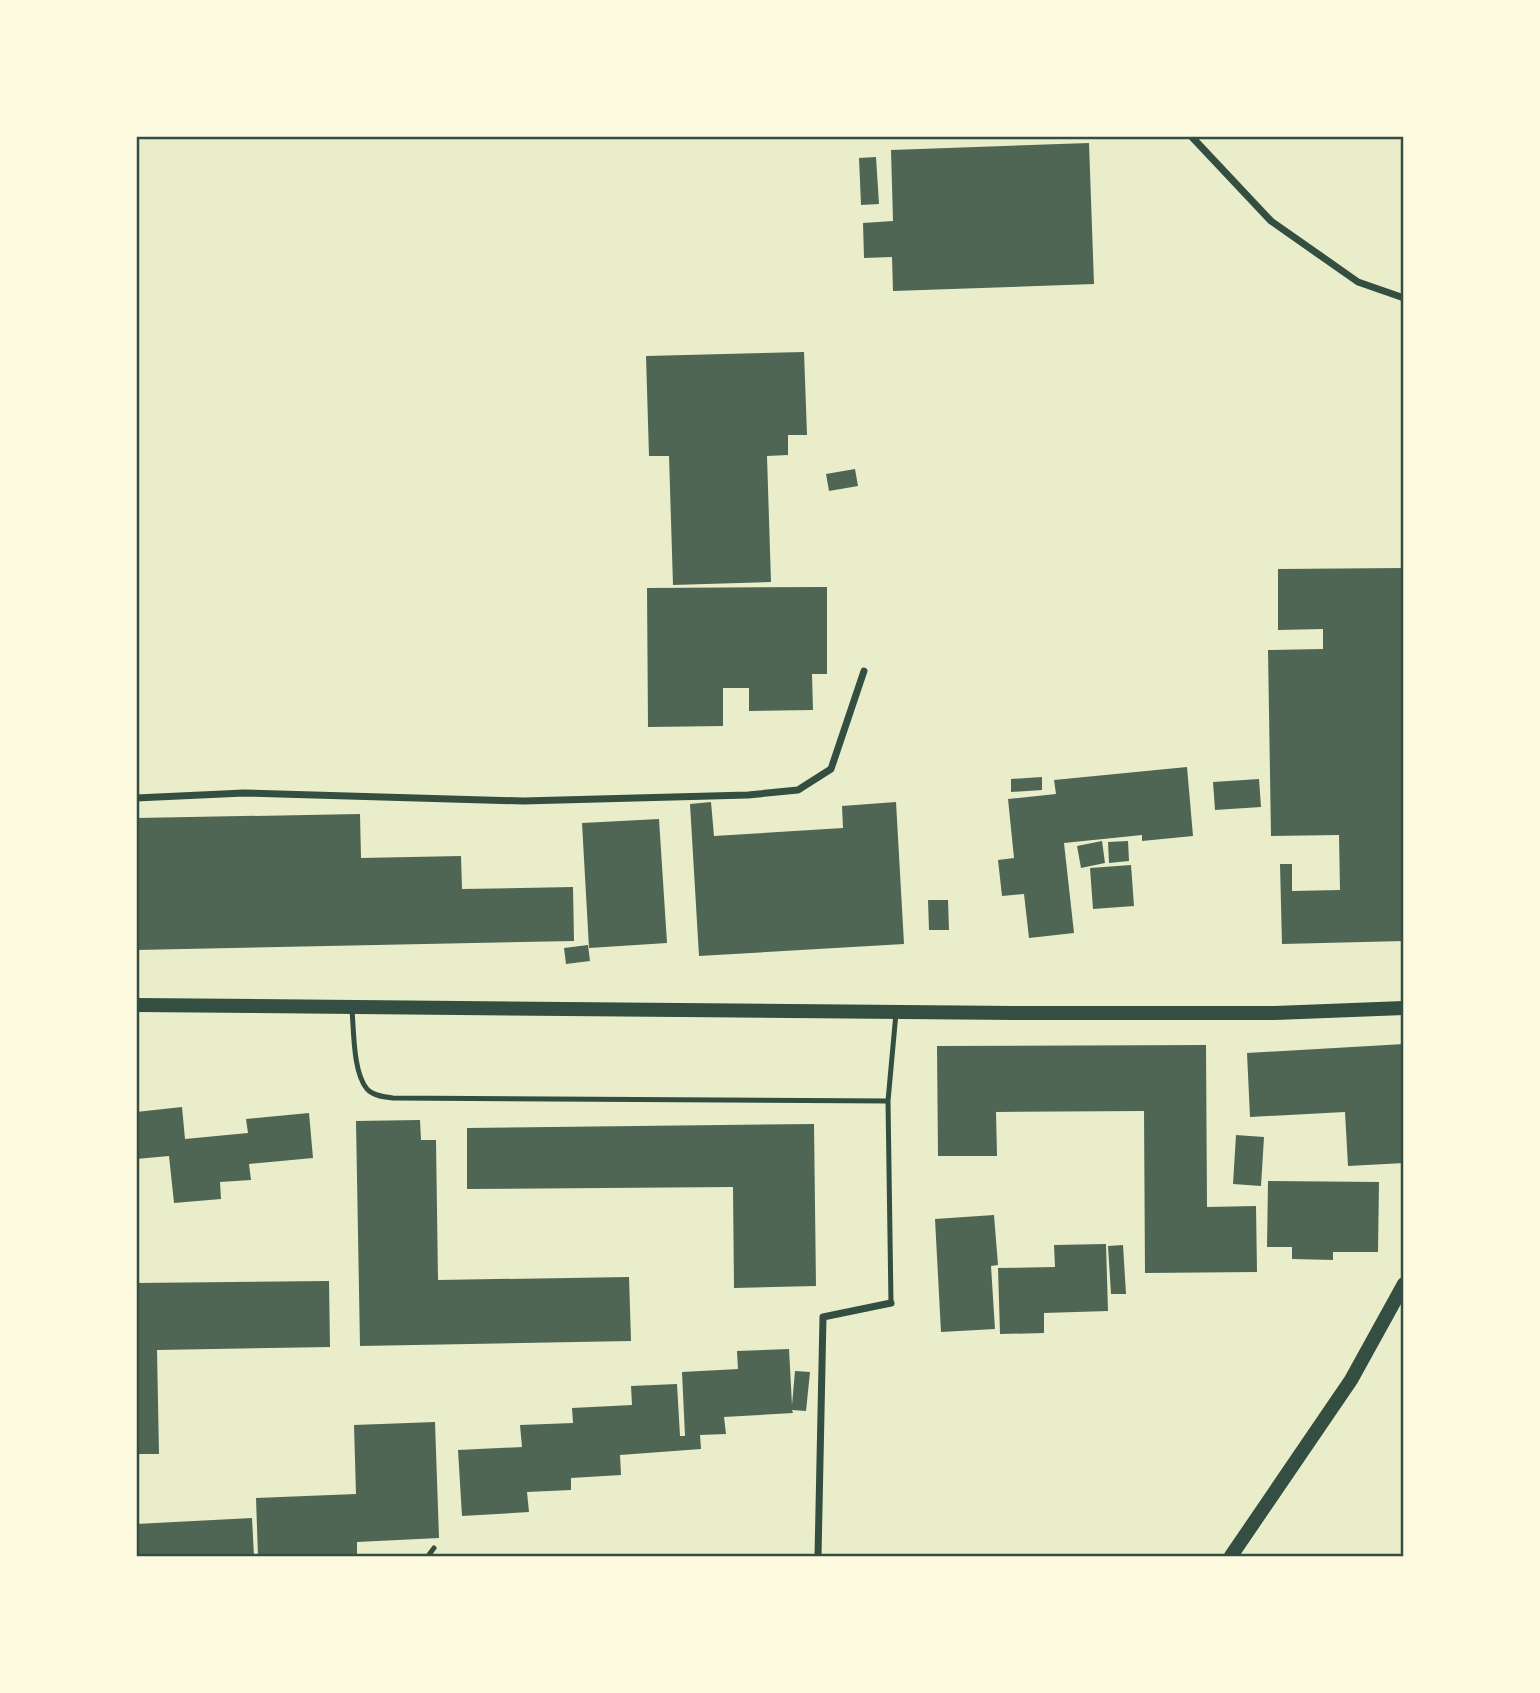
<svg xmlns="http://www.w3.org/2000/svg" width="1540" height="1693" font-family="Barlow,sans-serif">
	<style>
		.building { fill: #4f6655 }
		.lines { fill: none; stroke-linecap: round; stroke-linejoin: round }
		.service { stroke: #344e41; stroke-width: 5 }
		.minor { stroke: #344e41; stroke-width: 7 }
		.secondary { stroke: #344e41; stroke-width: 14 }
		.neatline { fill: none; stroke: #344e41; stroke-width: 2.5 }
	</style>
	<rect width="100%" height="100%" fill="#e9edc9"/>
	<path class="building" d="M1089 143 1094 284 893 291 892 257 864 258 863 223 893 221 891 150Z
		M876 157 879 204 861 205 859 158Z
		M804 352 807 435H788V455L767 456 771 582 673 585 669 456H649L646 356Z
		M855 469 858 486 829 491 826 474Z
		M1404 568V941L1282 944 1280 864H1292V891L1340 890 1339 835 1271 836 1268 650 1323 649V629L1278 630V569Z
		M827 587V674H812L813 710 749 711V688H723V726L648 727 647 588Z
		M1187 767 1193 836 1142 841V835L1064 843 1074 933 1029 938 1024 894 1002 896 998 860 1014 858 1008 799 1056 794 1054 780Z
		M1042 777V790L1011 792V779Z
		M1259 779 1261 807 1215 810 1213 782Z
		M711 802 714 836 843 828 842 806 896 802 904 944 699 956 690 804Z
		M360 814 361 858 461 856 462 889 573 887 574 941 136 950V818Z
		M659 819 667 943 589 948 582 823Z
		M1102 841 1105 863 1081 868 1077 846Z
		M1128 841 1129 861 1109 863 1108 842Z
		M1131 865 1134 906 1093 909 1090 868Z
		M928 900H948L949 930H929Z
		M588 945 590 961 566 964 564 948Z
		M1404 1044V1163L1348 1166 1345 1112 1250 1117 1247 1053Z
		M1206 1045 1207 1207 1256 1206 1257 1272 1145 1273 1144 1111 996 1112 997 1156H938L937 1046Z
		M182 1107 185 1139 248 1133 246 1119 309 1113 313 1158 249 1164 251 1180 220 1182 221 1199 174 1203 169 1156 136 1159V1112Z
		M420 1120 421 1140H436L438 1280 629 1277 631 1341 360 1346 356 1121Z
		M814 1124 816 1286 734 1288 733 1187 467 1189V1128Z
		M1236 1135 1264 1137 1261 1186 1233 1184Z
		M1268 1181 1379 1182 1378 1252H1333V1260L1292 1259V1247H1267Z
		M994 1215 998 1265 991 1266 995 1329 941 1332 935 1219Z
		M1106 1244 1108 1311 1044 1313V1333L1000 1334 998 1268 1055 1267 1054 1245Z
		M1123 1245 1126 1294H1111L1108 1246Z
		M329 1281 330 1347 157 1350 159 1454H136V1283Z
		M789 1349 792 1405 795 1371 810 1372 806 1411 792 1410 793 1413 724 1417 726 1434 700 1435 701 1449 620 1455 621 1475 571 1478V1490L527 1492 529 1512 462 1516 458 1450 522 1447 520 1425 573 1423 572 1408 632 1405 631 1386 677 1384 680 1436H685L682 1372 738 1369 737 1351Z
		M435 1422 439 1538 357 1542V1556H258L256 1498 356 1494 354 1425Z
		M252 1518 254 1556H136V1524Z"/>
	<g class="lines">
		<path class="service" d="M352 1010C354 1032 353 1072 367 1089 373 1096 385 1097 393 1098L888 1101 896 1013
			M888 1101 891 1303
			M428 1556 434 1548"/>
		<path class="minor" d="M1191 136 1271 221 1358 282 1404 298
			M136 798 244 793 523 801 748 795 798 790 831 769 864 671
			M818 1556 823 1317 891 1303"/>
		<path class="secondary" d="M136 1005 1015 1013H1275L1404 1008
			M1231 1556 1351 1380 1404 1284"/>
	</g>
	<rect width="1540" height="1693" fill="none" stroke="#fefae0" stroke-width="276"/>
	<rect x="138" y="138" width="1264" height="1417" class="neatline"/>
</svg>
